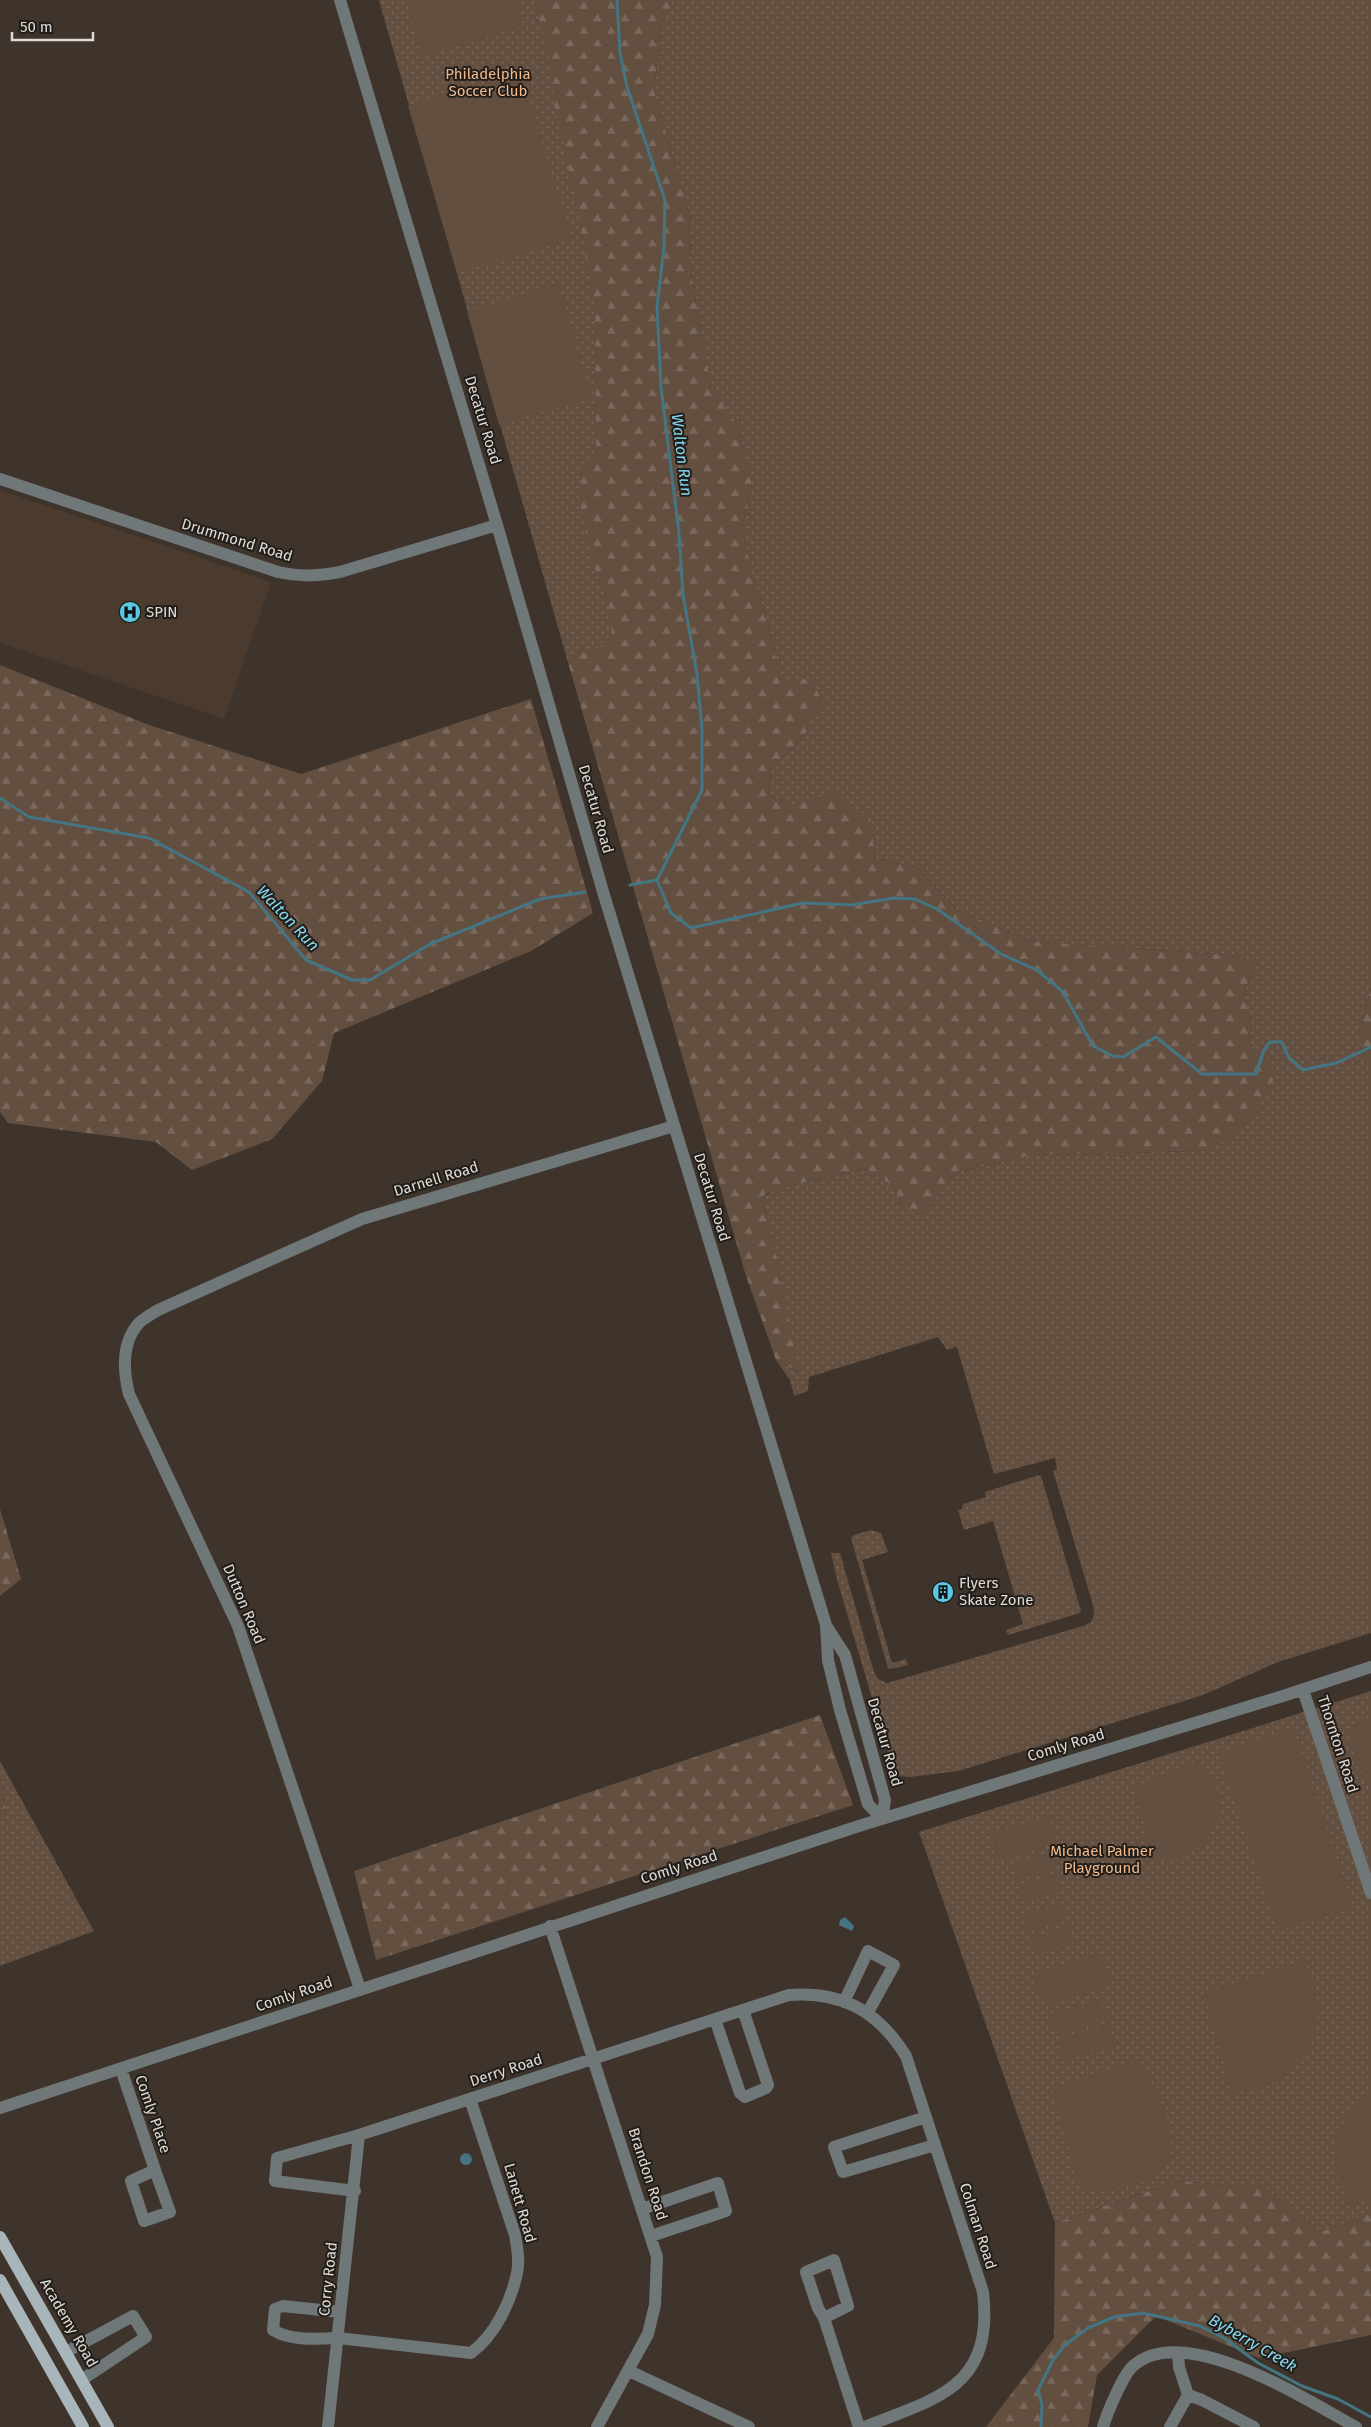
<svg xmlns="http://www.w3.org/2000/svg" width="1371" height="2427" font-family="'Fira Sans',sans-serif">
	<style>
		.built { fill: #4b3b2f }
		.grass { fill: url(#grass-dots) }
		.forest { fill: url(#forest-firs) }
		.garden { fill: #634f40 }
		.water { fill: url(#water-waves) }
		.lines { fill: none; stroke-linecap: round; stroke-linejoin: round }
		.stream { stroke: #447583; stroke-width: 3 }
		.minor { stroke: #707779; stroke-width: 12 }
		.major { stroke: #a8b6bb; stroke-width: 12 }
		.labels { text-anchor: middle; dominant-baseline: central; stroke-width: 4; stroke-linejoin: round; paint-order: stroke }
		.park-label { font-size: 15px; fill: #f1b98d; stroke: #211d19 }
		.street-label { font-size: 15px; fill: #e0d9d5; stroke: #211d19 }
		.poi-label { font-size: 15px; fill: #e0d9d5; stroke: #211d19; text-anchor: start }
		.water-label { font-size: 16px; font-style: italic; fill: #86d9f0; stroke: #211d19 }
	</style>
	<defs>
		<pattern id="grass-dots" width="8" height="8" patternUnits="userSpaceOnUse" patternTransform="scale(1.25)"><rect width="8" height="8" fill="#634f40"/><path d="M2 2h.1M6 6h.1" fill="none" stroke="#79685b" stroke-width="1.8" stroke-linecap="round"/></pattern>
		<pattern id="forest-firs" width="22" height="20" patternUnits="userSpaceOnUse" patternTransform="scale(1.25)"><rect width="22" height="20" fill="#634f40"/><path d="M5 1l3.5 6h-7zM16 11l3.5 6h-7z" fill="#79685b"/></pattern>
		<pattern id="water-waves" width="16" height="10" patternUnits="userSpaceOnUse" patternTransform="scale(1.25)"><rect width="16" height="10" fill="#447583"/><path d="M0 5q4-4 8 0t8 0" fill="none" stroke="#445e65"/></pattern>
	</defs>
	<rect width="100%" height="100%" fill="#3e342c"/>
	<path class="built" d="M0 490 271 582 224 719 0 643Z"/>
	<path class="grass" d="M379 0H555L620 367 623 647 569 666Z
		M670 0H1371V988L1359 1031V1062H1371V1633L1278 1662 1203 1695 959 1771 910 1777 900 1776 893 1769 838 1583 831 1553H840L874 1672 878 1679 887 1683 1083 1626 1091 1622 1094 1615 1093 1605 1053 1471 1057 1469 1055 1458 994 1474 957 1347 947 1350 938 1337 809 1377 808 1391 794 1396 790 1380 776 1360 798 1372 764 1197 774 1189 866 1169 892 1185 901 1203 934 1201 953 1173 1032 1155 1199 1151 1271 1060 1249 1043 1251 1023 1243 995 1257 963 1230 955 1031 941 957 910 918 868 875 858 871 819 791 805 769 795 771 769 805 734 780 681 768 622 752 573 742 528 752 485 738 426 711 388 692 282 689 213 654 91 661 26 671 6Z
		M1039 1475 1041 1476 1081 1611 1080 1613 1008 1635 1006 1630 1023 1624 993 1521 964 1530 958 1510 962 1509 963 1504 986 1497 985 1492Z
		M871 1530 881 1533 888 1552 862 1560 892 1663 906 1659 908 1665 890 1669 888 1668 851 1538 854 1535Z
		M1371 1691V2213L1321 2232 1265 2188 1178 2181 1055 2223 919 1832Z
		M0 1761 94 1931 0 1966V1815L6 1813 0 1780Z"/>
	<path class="forest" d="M534 0H670L671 6 661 26 654 91 689 213 692 282 711 387 738 426 752 485 742 528 752 573 768 622 780 680 811 679 823 703 805 734 771 769 769 795 791 805 832 791 871 819 875 858 918 868 957 910 1031 941 1230 955 1257 963 1243 995 1251 1023 1249 1042 1271 1060 1274 1078 1261 1103 1235 1138 1199 1151 1032 1155 953 1173 934 1201 919 1217 901 1203 892 1185 866 1169 774 1189 764 1196 799 1372 776 1360 746 1276 569 666 575 653 598 648 612 633 609 606 590 556 581 507 580 468 596 450 595 314 576 201 555 108 546 45Z
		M0 665 149 725 301 774 531 699 593 913 531 951 334 1033 322 1081 272 1139 192 1170 156 1142 8 1123 0 1112Z
		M1371 988V1062H1359V1031Z
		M0 1509 21 1579 0 1596Z
		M820 1715 853 1805 376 1960 354 1871Z
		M0 1780 6 1813 0 1815Z
		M1178 2181 1265 2188 1321 2232 1371 2213V2335L1259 2358 1156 2316 1097 2375 1088 2427H986L1054 2338 1055 2223Z"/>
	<path class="garden" d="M406 0H516L523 26 423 57Z
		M522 73 571 240 457 273 408 106Z
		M559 284 591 398 499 425 467 311Z
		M1371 1720V1793L1348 1736 1358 1722Z
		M1294 1728 1353 1906 1278 1931 1219 1753Z
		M1200 1760C1242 1802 1212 1864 1154 1860L1133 1787Z
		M1050 1815 1058 1843 998 1861 990 1833Z
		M1050 1852 1055 1869 1018 1880 1013 1863Z
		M1057 1874 1062 1891 1025 1902 1020 1885Z
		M1061 1904 1066 1921 1029 1932 1024 1915Z
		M1068 1926 1073 1943 1036 1955 1031 1937Z
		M1094 1955C1106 1958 1114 1980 1103 1989L1051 2005C1038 2004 1035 1987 1035 1976L1040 1971Z
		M1304 1962C1340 2024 1302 2090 1232 2093L1203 1992Z
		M1101 1998 1108 2019 1056 2036 1049 2014Z
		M1109 2024 1116 2045 1063 2062 1057 2040Z
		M1141 2060C1157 2097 1202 2162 1143 2182 1124 2189 1101 2189 1081 2192L1052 2094 1055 2087Z
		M1371 2095V2196L1352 2205C1323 2169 1330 2118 1371 2095Z"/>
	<path class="water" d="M845 1917 854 1926 852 1931 839 1925 840 1920Z
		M460 2159a6 6 0 1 1 12 0a6 6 0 1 1-12 0Z"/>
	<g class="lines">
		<path class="stream" d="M617 0 620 53 627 87 665 200 664 247 657 307 661 387 679 533 683 595 697 674 702 730V790L657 880
			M0 798 29 817 149 838 249 892 306 960 352 980H370L430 944 540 899 585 892
			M657 880 671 913 691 928 803 903 852 905 894 898 915 899 937 909 1001 954 1037 970 1063 992 1093 1046 1113 1056 1123 1057 1156 1037 1202 1074H1256L1264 1050 1270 1042H1282L1289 1058 1303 1070 1336 1063 1371 1047
			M630 885 657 880
			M1041 2427 1042 2405 1038 2390 1053 2360 1065 2345 1088 2328 1114 2317 1143 2313 1200 2326 1224 2338 1258 2363 1302 2386 1338 2399 1371 2417"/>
		<path class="minor" d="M340 0 497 525 604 895 826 1625 828 1660 840 1710 868 1804 882 1819
			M0 479 278 572C300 577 318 576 340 572L497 525
			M827 1627 845 1655 885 1800 882 1819
			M1303 1690 1371 1893
			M550 1926 657 2257 655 2305 648 2334 597 2427
			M360 1989 238 1626 129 1394C123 1370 121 1343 139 1323 144 1318 152 1314 158 1310L362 1219 674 1126
			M844 2002 868 1951 894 1965 868 2012
			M715 2019 740 2093 745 2097 766 2088 768 2085 743 2010
			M121 2069 155 2170
			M0 2108 862 1825 1286 1695 1371 1667
			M926 2117 834 2147 843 2172 935 2145
			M155 2170 170 2212 144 2221 131 2181Z
			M355 2191 275 2181 277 2158 359 2135 789 1995C842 1991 878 2011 906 2056L983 2292C994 2387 938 2398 864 2427
			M642 2209 718 2183 726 2211 651 2236
			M834 2260 848 2306 824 2318 818 2308 806 2272Z
			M340 2312 283 2306 275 2309 273 2330C290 2341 319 2339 338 2338L471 2353C495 2335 511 2302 517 2273 520 2261 517 2247 515 2235L470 2099
			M824 2318 859 2427
			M66 2352 133 2316 146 2337 83 2379
			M1178 2353 1179 2367 1188 2395
			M629 2371 749 2427
			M1188 2395 1202 2400 1254 2427
			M328 2427 359 2135
			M1103 2427C1107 2413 1123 2375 1133 2366 1184 2320 1308 2401 1356 2427
			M1170 2427 1188 2395"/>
		<path class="major" d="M0 2237 108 2427
			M0 2280 83 2427"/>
	</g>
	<defs>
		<g id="hospital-disc" transform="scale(1.125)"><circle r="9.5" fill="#59c8e4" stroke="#211d19"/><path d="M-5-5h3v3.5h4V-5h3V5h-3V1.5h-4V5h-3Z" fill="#111"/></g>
		<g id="building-disc" transform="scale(1.125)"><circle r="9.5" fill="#59c8e4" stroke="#211d19"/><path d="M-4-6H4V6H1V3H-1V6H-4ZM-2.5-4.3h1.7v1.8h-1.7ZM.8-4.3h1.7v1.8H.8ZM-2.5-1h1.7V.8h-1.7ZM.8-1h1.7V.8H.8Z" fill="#111"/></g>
	</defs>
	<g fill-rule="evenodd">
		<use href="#hospital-disc" x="130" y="612"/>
		<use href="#building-disc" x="943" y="1592"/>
	</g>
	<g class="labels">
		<g class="park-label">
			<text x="488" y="74">Philadelphia<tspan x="488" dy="17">Soccer Club</tspan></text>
			<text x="1102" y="1851">Michael Palmer<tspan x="1102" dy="17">Playground</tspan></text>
		</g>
		<g class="street-label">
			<text transform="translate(483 420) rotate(73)">Decatur Road</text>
			<text transform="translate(237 540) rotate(17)">Drummond Road</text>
			<text transform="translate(596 809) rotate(74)">Decatur Road</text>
			<text transform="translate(436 1179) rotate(-17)">Darnell Road</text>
			<text transform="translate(712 1197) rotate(73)">Decatur Road</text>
			<text transform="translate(244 1604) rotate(67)">Dutton Road</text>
			<text transform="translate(885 1742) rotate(74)">Decatur Road</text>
			<text transform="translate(1338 1744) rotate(72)">Thornton Road</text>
			<text transform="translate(1066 1745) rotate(-17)">Comly Road</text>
			<text transform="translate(679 1867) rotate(-18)">Comly Road</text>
			<text transform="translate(294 1994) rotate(-19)">Comly Road</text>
			<text transform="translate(506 2070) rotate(-18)">Derry Road</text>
			<text transform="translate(153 2114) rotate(71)">Comly Place</text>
			<text transform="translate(648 2174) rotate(72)">Brandon Road</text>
			<text transform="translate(520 2203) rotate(74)">Lanett Road</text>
			<text transform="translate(978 2226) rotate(72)">Colman Road</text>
			<text transform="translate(328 2279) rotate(-84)">Corry Road</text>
			<text transform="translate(69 2323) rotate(60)">Academy Road</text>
		</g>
		<g class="poi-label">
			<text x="146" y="612">SPIN</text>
			<text x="959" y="1583">Flyers<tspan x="959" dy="17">Skate Zone</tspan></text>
		</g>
		<g class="water-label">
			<text transform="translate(682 455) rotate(83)">Walton Run</text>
			<text transform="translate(288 918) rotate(47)">Walton Run</text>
			<text transform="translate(1253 2343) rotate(30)">Byberry Creek</text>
		</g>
	</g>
	<path d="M12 32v8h81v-8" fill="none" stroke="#e0d9d5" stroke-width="2.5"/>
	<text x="20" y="32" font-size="15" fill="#e0d9d5" stroke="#211d19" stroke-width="4" paint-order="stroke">50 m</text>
</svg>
